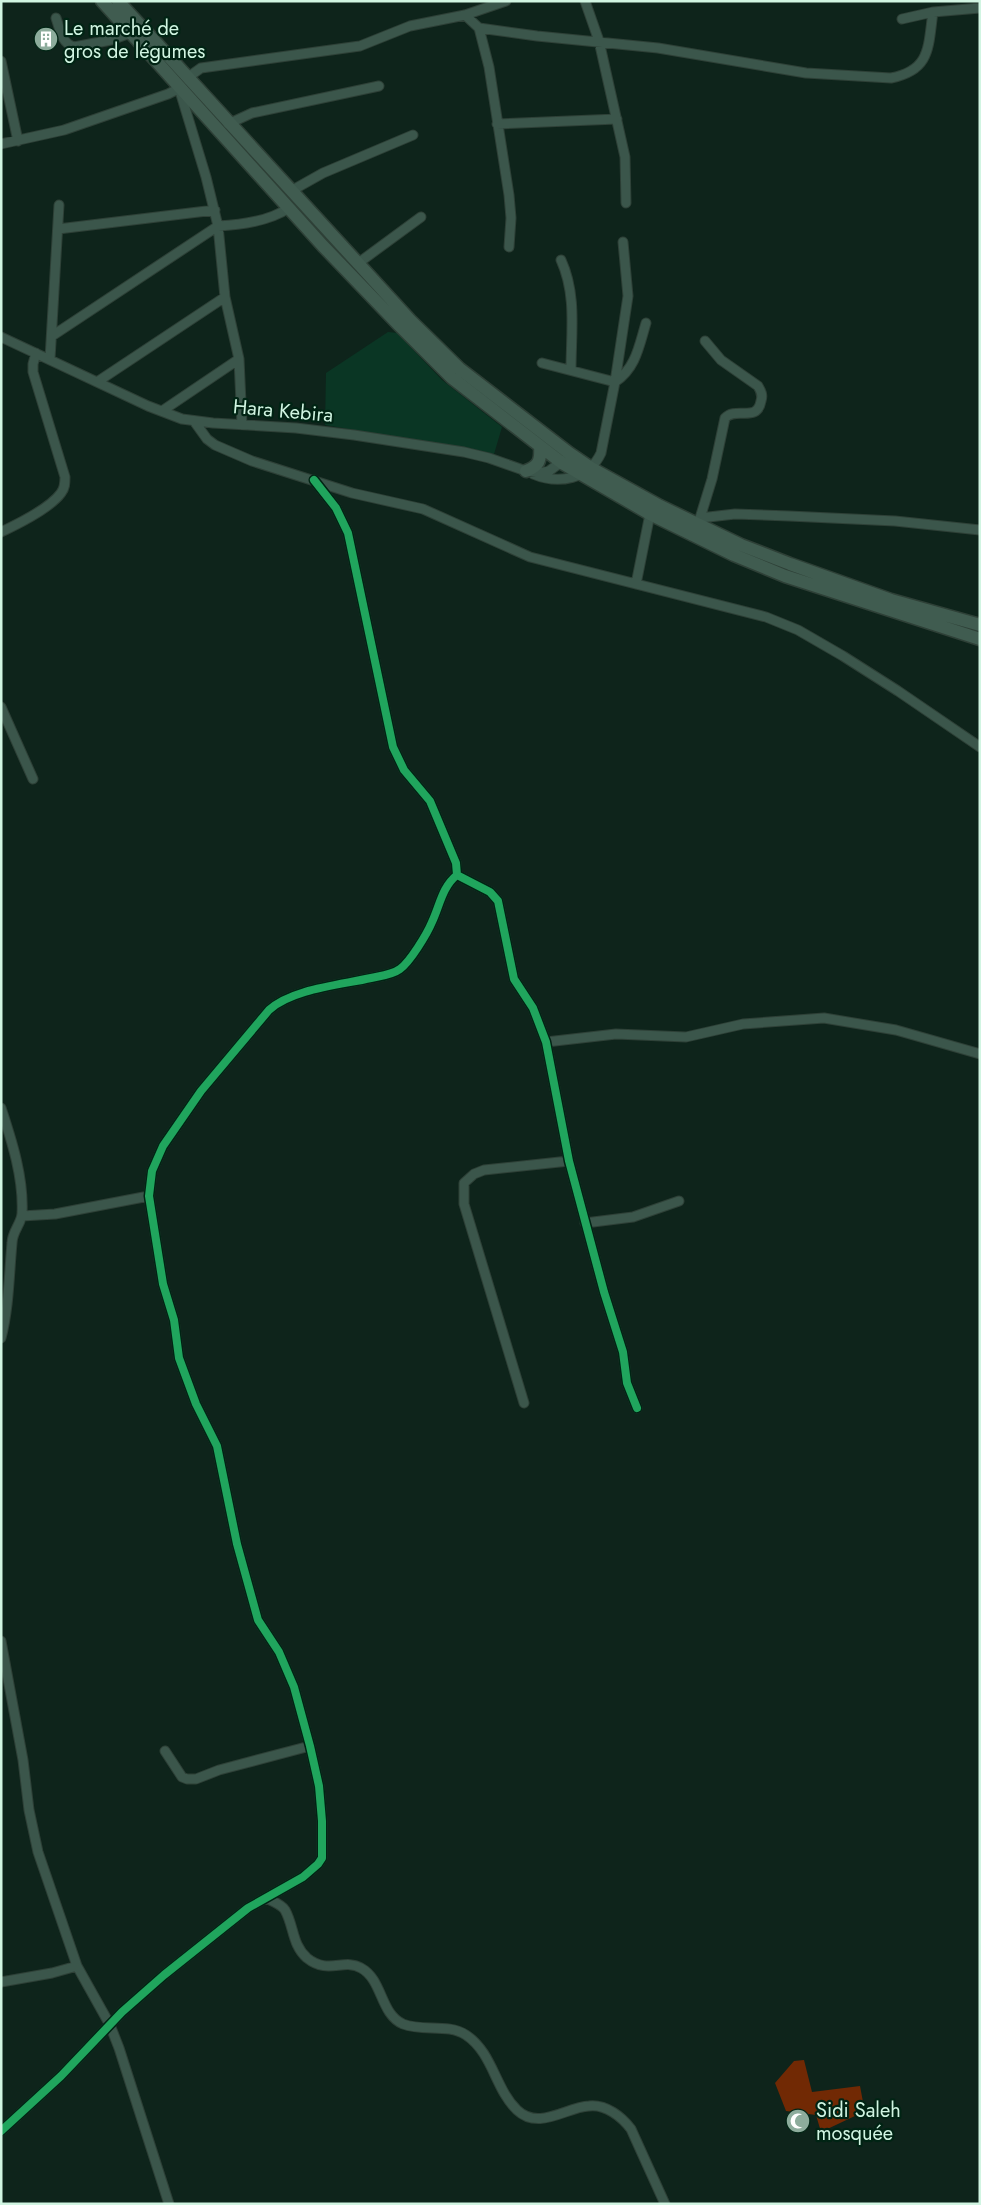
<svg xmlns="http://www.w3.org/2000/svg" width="981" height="2205" font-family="Jost,sans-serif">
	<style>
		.built { fill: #0a3624 }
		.green { fill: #712904 }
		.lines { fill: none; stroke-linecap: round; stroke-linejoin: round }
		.street-casing { stroke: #2e4037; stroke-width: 11 }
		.secondary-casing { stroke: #2e4037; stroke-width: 15 }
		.street { stroke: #3b564b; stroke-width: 9 }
		.secondary { stroke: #405c50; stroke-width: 12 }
		.cycleway-casing { stroke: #002414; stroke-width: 11 }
		.cycleway { stroke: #20a55d; stroke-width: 8 }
		.labels { text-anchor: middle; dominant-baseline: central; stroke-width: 4.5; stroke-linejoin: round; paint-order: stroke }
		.poi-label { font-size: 20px; fill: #d1f5e2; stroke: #002414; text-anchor: start }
		.street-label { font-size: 20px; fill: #d1f5e2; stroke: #002414 }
	</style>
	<rect width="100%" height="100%" fill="#0e241b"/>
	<path class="built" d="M388 332 397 333 442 380 502 427 494 454 325 425 326 373Z"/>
	<path class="green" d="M804 2060 812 2092 860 2086 863 2102 857 2115 821 2132 816 2115 786 2111 775 2083 794 2061Z"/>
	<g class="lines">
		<g class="street-casing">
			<path id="street" d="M585 1 599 41 625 157 626 203
				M465 15 479 28 489 67 509 195 511 218 509 247
				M56 18C60 29 61 43 74 47L111 40 130 33
				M902 19 933 12 980 8
				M479 28 537 36 658 48 806 73 891 78C931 70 928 47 933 12
				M1 61 18 141
				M187 78 201 68 360 46 410 26 465 15 506 1
				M179 88 206 177 218 226 225 297 239 359 242 425
				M228 124 252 113 379 86
				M497 124 617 119
				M1 144 64 130 168 94 174 91 178 86
				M291 191 323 173 413 135
				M58 229 215 210
				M561 260C577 295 571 333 571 370
				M357 264 421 217
				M52 336 218 226C242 225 269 221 289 208
				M1 337 148 406 182 419 213 423 296 428 354 435 464 452 489 458 526 471 540 473 549 471 564 460
				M50 359 59 205
				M542 363 615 382
				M97 382 225 297
				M615 382C636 368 639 346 646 323
				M162 411 239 359
				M194 421 207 439 215 445 252 461 352 493 423 509 530 557 766 617 798 630 843 656 898 691 980 747
				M533 474C559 485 589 479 601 453L615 382 628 296 623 242
				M314 480 336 508 348 533 393 747 404 770 430 801 456 863 457 875 490 892 498 901 514 979 533 1008 546 1042 569 1161 604 1292 623 1352 627 1383 637 1408
				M700 518 712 479 725 418C736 406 757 423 761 401 763 395 761 391 758 386L721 360 705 341
				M696 528 700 518 735 514 789 516 895 521 980 530
				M1 532C18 524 51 507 61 493 65 488 65 483 65 477L33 372V364L36 353
				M636 584 650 514
				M1 707 33 779
				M546 1042 616 1034 686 1037 743 1024 824 1018 896 1030 980 1054
				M1 1108C12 1141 24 1179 22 1214 21 1224 12 1232 12 1243 9 1275 9 1307 1 1338
				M22 1216 55 1214 149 1196
				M585 1223 633 1217 679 1201
				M524 1403 464 1204V1183L474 1174 484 1170 569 1161
				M1 1641 23 1760 29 1810 38 1852 77 1966 110 2025 119 2048 169 2204
				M165 1751 182 1777 187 1779H196L219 1770 310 1746
				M266 1898C272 1901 281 1904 285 1910 294 1926 292 1945 307 1958 328 1975 344 1958 361 1968 383 1980 380 2014 403 2024 423 2032 448 2023 466 2035 493 2053 495 2089 517 2110 539 2131 566 2107 589 2106 606 2104 622 2117 631 2129L665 2204
				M1 1982 52 1973 77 1966
				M1 2131 61 2076 122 2012 164 1975 248 1908 303 1877 318 1864 322 1858V1821L319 1786 310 1746 294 1687 279 1652 258 1620 237 1544 217 1446 196 1404 179 1358 174 1320 163 1284 149 1196 152 1171 163 1146 201 1091 269 1010C292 989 340 985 371 978 380 976 392 975 400 969 410 962 427 934 432 922 440 905 442 887 457 875"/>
		</g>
		<g class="secondary-casing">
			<path id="secondary" d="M102 1 323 246 398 324 452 378 562 463 650 514 734 555 785 576 980 639
				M118 1 410 320 460 369 569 453 591 468 660 506 741 545 790 564 891 600 980 625
				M526 471C539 466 541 461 540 446"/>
		</g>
		<use href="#street" class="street"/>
		<use href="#secondary" class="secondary"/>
		<g class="cycleway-casing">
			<path id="cycleway" d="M314 480 336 508 348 533 393 747 404 770 430 801 456 863 457 875 490 892 498 901 514 979 533 1008 546 1042 569 1161 604 1292 623 1352 627 1383 637 1408
				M1 2131 61 2076 122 2012 164 1975 248 1908 303 1877 318 1864 322 1858V1821L319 1786 310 1746 294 1687 279 1652 258 1620 237 1544 217 1446 196 1404 179 1358 174 1320 163 1284 149 1196 152 1171 163 1146 201 1091 269 1010C292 989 340 985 371 978 380 976 392 975 400 969 410 962 427 934 432 922 440 905 442 887 457 875"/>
		</g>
		<use href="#cycleway" class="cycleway"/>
	</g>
	<defs>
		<g id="building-disc" transform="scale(1.25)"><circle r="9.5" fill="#8dac9c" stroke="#002414"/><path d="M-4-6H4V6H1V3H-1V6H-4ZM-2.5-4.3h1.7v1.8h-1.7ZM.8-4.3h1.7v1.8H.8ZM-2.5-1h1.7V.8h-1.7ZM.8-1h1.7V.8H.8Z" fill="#fff"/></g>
		<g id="mosque-disc" transform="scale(1.25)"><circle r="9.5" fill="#8dac9c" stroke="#002414"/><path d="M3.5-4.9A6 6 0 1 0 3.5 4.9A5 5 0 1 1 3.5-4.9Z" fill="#fff"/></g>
	</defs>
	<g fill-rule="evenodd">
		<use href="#building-disc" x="46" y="39"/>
		<use href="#mosque-disc" x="798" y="2121"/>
	</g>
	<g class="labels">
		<g class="poi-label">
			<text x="64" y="28">Le marché de<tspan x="64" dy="23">gros de légumes</tspan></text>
			<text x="816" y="2110">Sidi Saleh<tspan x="816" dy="23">mosquée</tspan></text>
		</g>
		<g class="street-label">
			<text transform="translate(283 411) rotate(5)">Hara Kebira</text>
		</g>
	</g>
	<rect width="981" height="2205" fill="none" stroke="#d1f5e2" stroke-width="5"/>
</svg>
